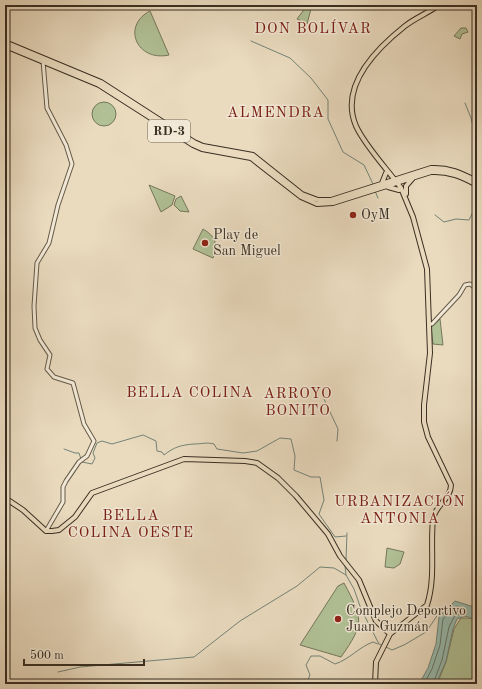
<svg xmlns="http://www.w3.org/2000/svg" width="482" height="689" font-family="'Old Standard TT',serif">
	<style>
		.green { fill: #b1c196; stroke: #75785c }
		.water { fill: #98bbaf; stroke: #728377 }
		.lines { fill: none; stroke-linecap: round; stroke-linejoin: round }
		.shore { stroke: #687568; stroke-width: 1 }
		.stream { stroke: #728377; stroke-width: 1 }
		.minor-casing { stroke: #655a49; stroke-width: 5 }
		.major-casing { stroke: #392f22; stroke-width: 6 }
		.minor { stroke: #f1e8d5; stroke-width: 3 }
		.major { stroke: #eadbbf; stroke-width: 4 }
		.poi-dot { fill: #8f2418; stroke: #f1e8d5; stroke-width: 1.5 }
		.labels { text-anchor: middle; dominant-baseline: central; stroke-width: 3; stroke-linejoin: round; paint-order: stroke }
		.shield { fill: #f1e8d5; stroke: #706658; stroke-width: 1 }
		.shield-label { font-size: 13px; font-weight: bold; fill: #392f22 }
		.poi-label { font-size: 14px; fill: #392f22; stroke: #f1e8d5; text-anchor: start }
		.neighbourhood-label { font-size: 15px; letter-spacing: 1px; fill: #7a1f14; stroke: #f1e8d5 }
	</style>
	<rect width="100%" height="100%" fill="#eadbbf"/>
	<filter id="stains"><feTurbulence type="fractalNoise" baseFrequency=".005" numOctaves="4"/><feColorMatrix values="0 0 0 0 .2 0 0 0 0 .09 0 0 0 0 .02 0 0 0 .5 -.17"/></filter>
	<radialGradient id="worn" r=".72"><stop offset=".6" stop-color="#630" stop-opacity="0"/><stop offset="1" stop-color="#630" stop-opacity=".3"/></radialGradient>
	<path class="green" d="M312 5 307 24 297 19 306 7Z
		M150 11 169 55C137 62 121 26 150 11Z
		M461 28H466L468 32 462 34 460 39 454 36Z
		M92 114a12 12 0 1 1 24 0a12 12 0 1 1-24 0Z
		M149 185 175 196 172 205 161 212Z
		M181 196 189 212 180 211 174 205 176 199Z
		M203 229C215 236 219 245 213 258L193 249Z
		M440 319 443 345 433 344 431 327Z
		M387 548 404 552 400 564 394 568 385 567Z
		M344 583C363 619 365 623 341 657L300 645 338 586Z
		M461 618H469L477 621V684H437L446 662 454 629Z"/>
	<path class="water" d="M455 601 477 608V620L465 616 457 619 453 629 446 661 436 684H419L428 668 436 644 439 617Z"/>
	<g class="lines">
		<path class="shore" d="M424 684 432 669 440 645 443 619 457 606 463 609 464 611 454 617 449 627 442 660 433 684"/>
		<path class="stream" d="M251 41 290 58 311 78 328 100V119L343 152 364 165 373 184
			M465 103 471 118 476 137
			M375 191 378 198
			M435 215 444 222 456 219 469 220 477 204
			M324 399 338 429 337 441
			M64 449 75 453H79L81 459
			M82 462 92 464 95 458 93 453 97 443 102 441 112 444 143 435 156 441 157 451 162 452 164 455C174 447 181 445 194 444 202 444 206 442 214 444L217 449 243 453 257 451 280 438 291 439 295 456 294 470 311 477H320L324 500 319 514 335 537 346 536
			M346 560 347 533
			M345 566 346 575 354 589 361 609 379 644 383 646
			M386 647 392 650 404 645 426 632 439 613H444
			M58 672 80 667 194 657 240 621 297 586 320 567 334 568 346 575
			M306 684 310 675 306 665 311 656H320L335 664C350 659 359 647 373 642L378 644"/>
		<g class="minor-casing">
			<path id="minor" d="M43 61 47 108 66 145 72 164 58 205 49 243 37 263 34 306 35 328 40 340 50 355 47 369 54 377 73 383 84 424 94 441 87 456 79 462 66 481 63 487V502L46 531
				M429 324H432L459 295 465 285 470 284 477 289"/>
		</g>
		<g class="major-casing">
			<path id="major" d="M5 42 101 82 194 142 203 146 253 155 302 194 318 200H331L431 168C449 167 461 173 477 181
				M5 46 99 85 193 145 202 149 251 158 301 197 317 204 333 203 431 172C449 171 462 177 477 185
				M382 183 386 173
				M388 187 399 190
				M406 194V186L413 178
				M5 498 23 510 46 531H52L59 530 75 517 92 493 184 459 245 461 257 463 278 478 296 496 328 534 340 556 359 580 376 621 390 634
				M375 684 376 662 390 634 427 605C436 578 430 547 433 519 435 505 451 499 451 485L428 437 424 422V405L430 353 427 269 413 217 401 188C388 170 365 146 356 126 339 86 376 49 405 26 415 18 428 13 439 5"/>
		</g>
		<use href="#minor" class="minor"/>
		<use href="#major" class="major"/>
	</g>
	<g class="poi-dot">
		<circle cx="353" cy="215" r="4"/>
		<circle cx="205" cy="243" r="4"/>
		<circle cx="338" cy="619" r="4"/>
	</g>
	<g class="labels">
		<rect class="shield" x="148" y="120" width="42" height="22" rx="3"/>
		<g class="shield-label">
			<text x="169" y="131">RD-3</text>
		</g>
		<g class="poi-label">
			<text x="361" y="215">OyM</text>
			<text x="213" y="235">Play de<tspan x="213" dy="16">San Miguel</tspan></text>
			<text x="346" y="611">Complejo Deportivo<tspan x="346" dy="16">Juan Guzmán</tspan></text>
		</g>
		<g class="neighbourhood-label">
			<text x="313" y="29">DON BOLÍVAR</text>
			<text x="276" y="113">ALMENDRA</text>
			<text x="190" y="393">BELLA COLINA</text>
			<text x="298" y="394">ARROYO<tspan x="298" dy="17">BONITO</tspan></text>
			<text x="400" y="502">URBANIZACIÓN<tspan x="400" dy="17">ANTONIA</tspan></text>
			<text x="131" y="516">BELLA<tspan x="131" dy="17">COLINA OESTE</tspan></text>
		</g>
	</g>
	<rect width="482" height="689" fill="none" stroke="#eadbbf" stroke-width="20"/>
	<rect x="6" y="6" width="470" height="677" fill="none" stroke="#392f22" stroke-width="2"/>
	<rect x="10" y="10" width="462" height="669" fill="none" stroke="#392f22"/>
	<path d="M24 659v6h120v-6" fill="none" stroke="#392f22" stroke-width="2"/>
	<text x="30" y="659" font-size="12" fill="#392f22" stroke="#f1e8d5" stroke-width="3" paint-order="stroke">500 m</text>
	<rect width="100%" height="100%" filter="url(#stains)"/>
	<rect width="100%" height="100%" fill="url(#worn)"/>
</svg>
